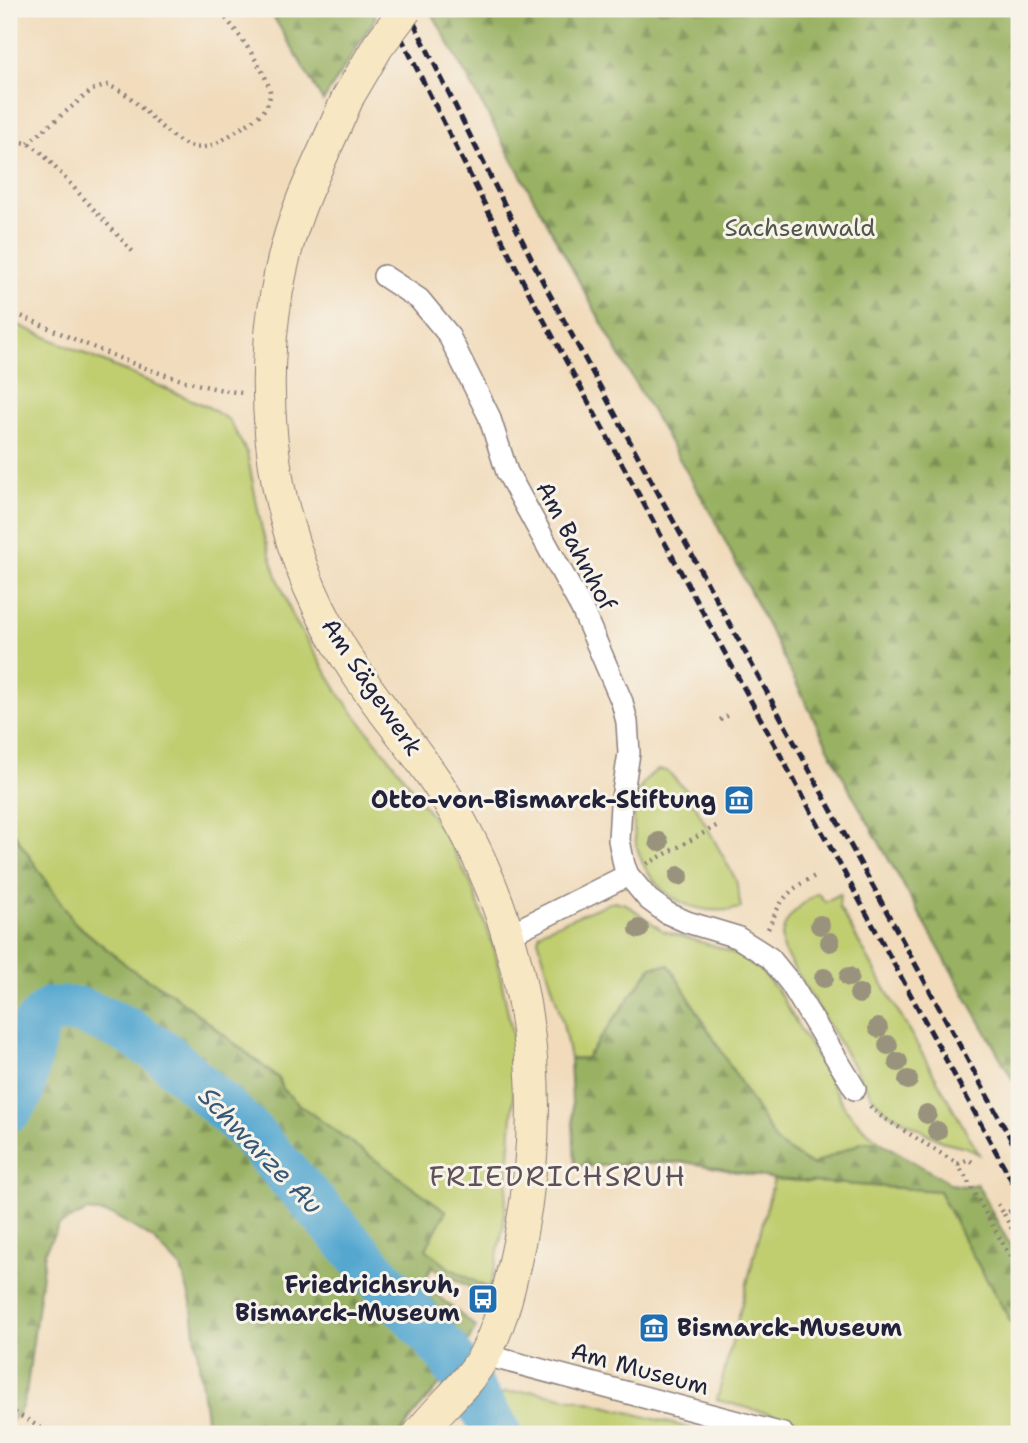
<svg xmlns="http://www.w3.org/2000/svg" width="1028" height="1443" font-family="'Shantell Sans',sans-serif">
	<style>
		.green { fill: #c0ce6f; stroke: #717855; stroke-width: 2 }
		.forest { fill: url(#forest-firs); stroke: #5d6a4e; stroke-width: 2 }
		.lines { fill: none; stroke-linecap: round; stroke-linejoin: round }
		.river { stroke: #55a7d0; stroke-width: 47 }
		.minor-casing { stroke: #8a7e7b; stroke-width: 24 }
		.secondary-casing { stroke: #8a7e7b; stroke-width: 34 }
		.path { stroke: #8a7e7b; stroke-width: 4.5; stroke-dasharray: 2 5; stroke-linecap: butt }
		.minor { stroke: #fff; stroke-width: 21 }
		.secondary { stroke: #f7e8c3; stroke-width: 32 }
		.rail { stroke: #22223b; stroke-width: 5; stroke-dasharray: 10 5; stroke-linecap: butt }
		.secondary-bridge-casing { stroke: #8a7e7b; stroke-width: 34; stroke-linecap: butt }
		.secondary-bridge { stroke: #f7e8c3; stroke-width: 32 }
		.tree { fill: #99927d }
		.labels { text-anchor: middle; dominant-baseline: central; stroke-width: 6; stroke-linejoin: round; paint-order: stroke }
		.park-label { font-size: 24px; fill: #51564b; stroke: #f7f3e8 }
		.street-label { font-size: 24px; fill: #22223b; stroke: #f7f3e8 }
		.poi-label { font-size: 24px; font-weight: bold; fill: #22223b; stroke: #f7f3e8; text-anchor: end }
		.water-label { font-size: 26px; font-style: italic; fill: #365777; stroke: #f7f3e8 }
		.quarter-label { font-size: 28px; letter-spacing: 2px; fill: #5f5057; stroke: #f7f3e8 }
	</style>
	<defs>
		<pattern id="forest-firs" width="22" height="20" patternUnits="userSpaceOnUse" patternTransform="scale(1.75)"><rect width="22" height="20" fill="#98b162"/><path d="M5 1l3.5 6h-7zM16 11l3.5 6h-7z" fill="#7c9052"/></pattern>
	</defs>
	<rect width="100%" height="100%" fill="#f7f3e8"/>
	<filter id="ink" filterUnits="userSpaceOnUse"><feTurbulence type="fractalNoise" baseFrequency=".0143" numOctaves="2"/><feDisplacementMap in="SourceGraphic" scale="14" xChannelSelector="R" yChannelSelector="G"/><feConvolveMatrix kernelMatrix="1 2 1 2 8 2 1 2 1" color-interpolation-filters="sRGB"/></filter>
	<filter id="wash" filterUnits="userSpaceOnUse"><feTurbulence type="fractalNoise" baseFrequency=".00686" numOctaves="4" result="noise"/><feDisplacementMap in="SourceGraphic" scale="28" xChannelSelector="R" yChannelSelector="G"/><feGaussianBlur stdDeviation="1.57" result="paint"/><feColorMatrix in="noise" values="0 0 0 0 0 0 0 0 0 0 0 0 0 0 0 0 0 1.4 0 .05"/><feComposite in="paint" operator="in"/></filter>
	<g filter="url(#wash)">
		<rect width="100%" height="100%" fill="#f1dbbb"/>
		<path class="green" d="M9 321 208 407 229 420 247 453 262 530 277 576 294 619 342 698 401 773 444 834 471 884 495 951 513 1037 515 1075 504 1224 490 1289 449 1268 425 1249 446 1211 298 1104 283 1089 278 1078 170 992 131 969 74 922 9 826Z
			M658 770 667 771 688 792 736 880 741 908C674 923 625 870 635 805 637 791 645 777 658 770Z
			M818 893 825 902 840 894 839 907 979 1154 966 1147 941 1141 884 1110 871 1095 783 950C776 923 798 906 818 893Z
			M614 901 626 904 663 931 724 949 745 959 763 973 780 994 845 1108 861 1126 880 1142H863L811 1165 777 1143 669 965 652 967 586 1058 570 1059 563 1023 538 939 540 933 545 929Z
			M774 1179 939 1191 967 1245 1019 1336V1434H848L717 1400Z
			M533 1391 593 1403 712 1434H499L485 1415 484 1400 504 1393Z"/>
		<path class="forest" d="M269 9H371L376 17 323 101Z
			M432 9H1019V1091L848 787 713 517 626 367 431 11Z
			M9 826 74 922 131 969 170 992 278 1078 283 1089 298 1104 446 1211 426 1249 449 1268 490 1289 487 1296 432 1267 423 1284 476 1327 454 1369 416 1412 400 1434H208L191 1302 181 1268 153 1239 113 1215 87 1211 59 1225 45 1251 26 1394 21 1409 9 1424Z
			M669 965 777 1143 811 1165 863 1142H880L951 1184 964 1186 977 1184 1019 1262V1336L967 1245 939 1191 774 1179 685 1162 575 1167 570 1059 586 1058 652 967Z"/>
		<g class="lines">
			<path class="river" d="M9 1109 20 1094 36 1025 51 1010H79L125 1029 163 1053 246 1128 447 1352 499 1434"/>
		</g>
	</g>
	<g filter="url(#ink)">
		<g class="lines">
			<g class="minor-casing">
				<path id="minor" d="M384 276 419 299 448 334 489 416 507 472 582 609 622 702 627 722 629 753 621 805 619 840 624 865 628 875
					M510 934 628 875 648 899 667 913 687 922 737 937 770 958 791 984 855 1089
					M485 1355 783 1434"/>
			</g>
			<g class="secondary-casing">
				<path id="secondary" d="M348 97C334 130 318 163 304 196 267 288 260 392 279 489 292 553 318 615 354 669 380 709 413 746 439 786 527 922 551 1081 520 1238 512 1277 503 1321 484 1356 467 1386 439 1407 419 1434"/>
			</g>
			<path class="path" d="M9 140 28 143 40 151 133 252
				M28 143 92 90 108 85C114 88 121 91 127 95 144 108 173 144 194 147 211 150 225 138 238 130 252 121 268 113 270 95 272 77 231 23 218 9
				M9 311C84 342 160 382 242 393
				M720 720 729 715
				M647 864 720 824
				M768 929C782 898 786 891 817 875
				M870 1106 879 1115 958 1164 1019 1272
				M958 1164 968 1159 975 1164
				M998 1204 1004 1214
				M1010 1211 1004 1214 1019 1243
				M9 1409 51 1434"/>
			<use href="#minor" class="minor"/>
			<use href="#secondary" class="secondary"/>
			<path class="rail" d="M387 9 527 289 1019 1194
				M407 9 543 282 1019 1154"/>
			<g class="secondary-bridge-casing">
				<path id="secondary-bridge" d="M348 97 378 46 406 9"/>
			</g>
			<use href="#secondary-bridge" class="secondary-bridge"/>
		</g>
		<g class="tree">
			<circle cx="659" cy="842" r="10"/>
			<circle cx="679" cy="876" r="10"/>
			<circle cx="820" cy="925" r="10"/>
			<circle cx="639" cy="929" r="10"/>
			<circle cx="830" cy="942" r="10"/>
			<circle cx="849" cy="977" r="10"/>
			<circle cx="824" cy="978" r="10"/>
			<circle cx="859" cy="994" r="10"/>
			<circle cx="878" cy="1028" r="10"/>
			<circle cx="888" cy="1045" r="10"/>
			<circle cx="898" cy="1062" r="10"/>
			<circle cx="908" cy="1080" r="10"/>
			<circle cx="927" cy="1114" r="10"/>
			<circle cx="937" cy="1131" r="10"/>
		</g>
	</g>
	<defs>
		<g id="museum-square" transform="scale(1.575)"><rect x="-9" y="-9" width="18" height="18" rx="4" fill="#1f6fb2" stroke="#f7f3e8"/><path d="M0-6L6-3V-2H-6V-3ZM-5-1h2V3h-2ZM-1-1h2V3h-2ZM3-1h2V3H3ZM-6 4H6V6H-6Z" fill="#fff"/></g>
		<g id="bus-square" transform="scale(1.575)"><rect x="-9" y="-9" width="18" height="18" rx="4" fill="#1f6fb2" stroke="#f7f3e8"/><path d="M-5-6H5V4H4V6H2V4H-2V6H-4V4H-5ZM-3.5-4V0h7V-4ZM-3.5 1.2v1.5H-2V1.2ZM2 1.2v1.5H3.5V1.2Z" fill="#fff"/></g>
	</defs>
	<g fill-rule="evenodd">
		<use href="#museum-square" x="739" y="800"/>
		<use href="#bus-square" x="483" y="1299"/>
		<use href="#museum-square" x="654" y="1328"/>
	</g>
	<g class="labels">
		<g class="park-label">
			<text x="800" y="228">Sachsenwald</text>
		</g>
		<g class="street-label">
			<text transform="translate(576 546) rotate(62)">Am Bahnhof</text>
			<text transform="translate(372 687) rotate(56)">Am Sägewerk</text>
			<text transform="translate(640 1369) rotate(15)">Am Museum</text>
		</g>
		<g class="poi-label">
			<text x="716" y="800">Otto-von-Bismarck-Stiftung</text>
			<text x="460" y="1285">Friedrichsruh,<tspan x="460" dy="28">Bismarck-Museum</tspan></text>
			<text x="677" y="1328" text-anchor="start">Bismarck-Museum</text>
		</g>
		<g class="water-label">
			<text transform="translate(261 1150) rotate(46)">Schwarze Au</text>
		</g>
		<g class="quarter-label">
			<text x="558" y="1176">FRIEDRICHSRUH</text>
		</g>
	</g>
	<rect width="1028" height="1443" fill="none" stroke="#f7f3e8" stroke-width="35"/>
</svg>
